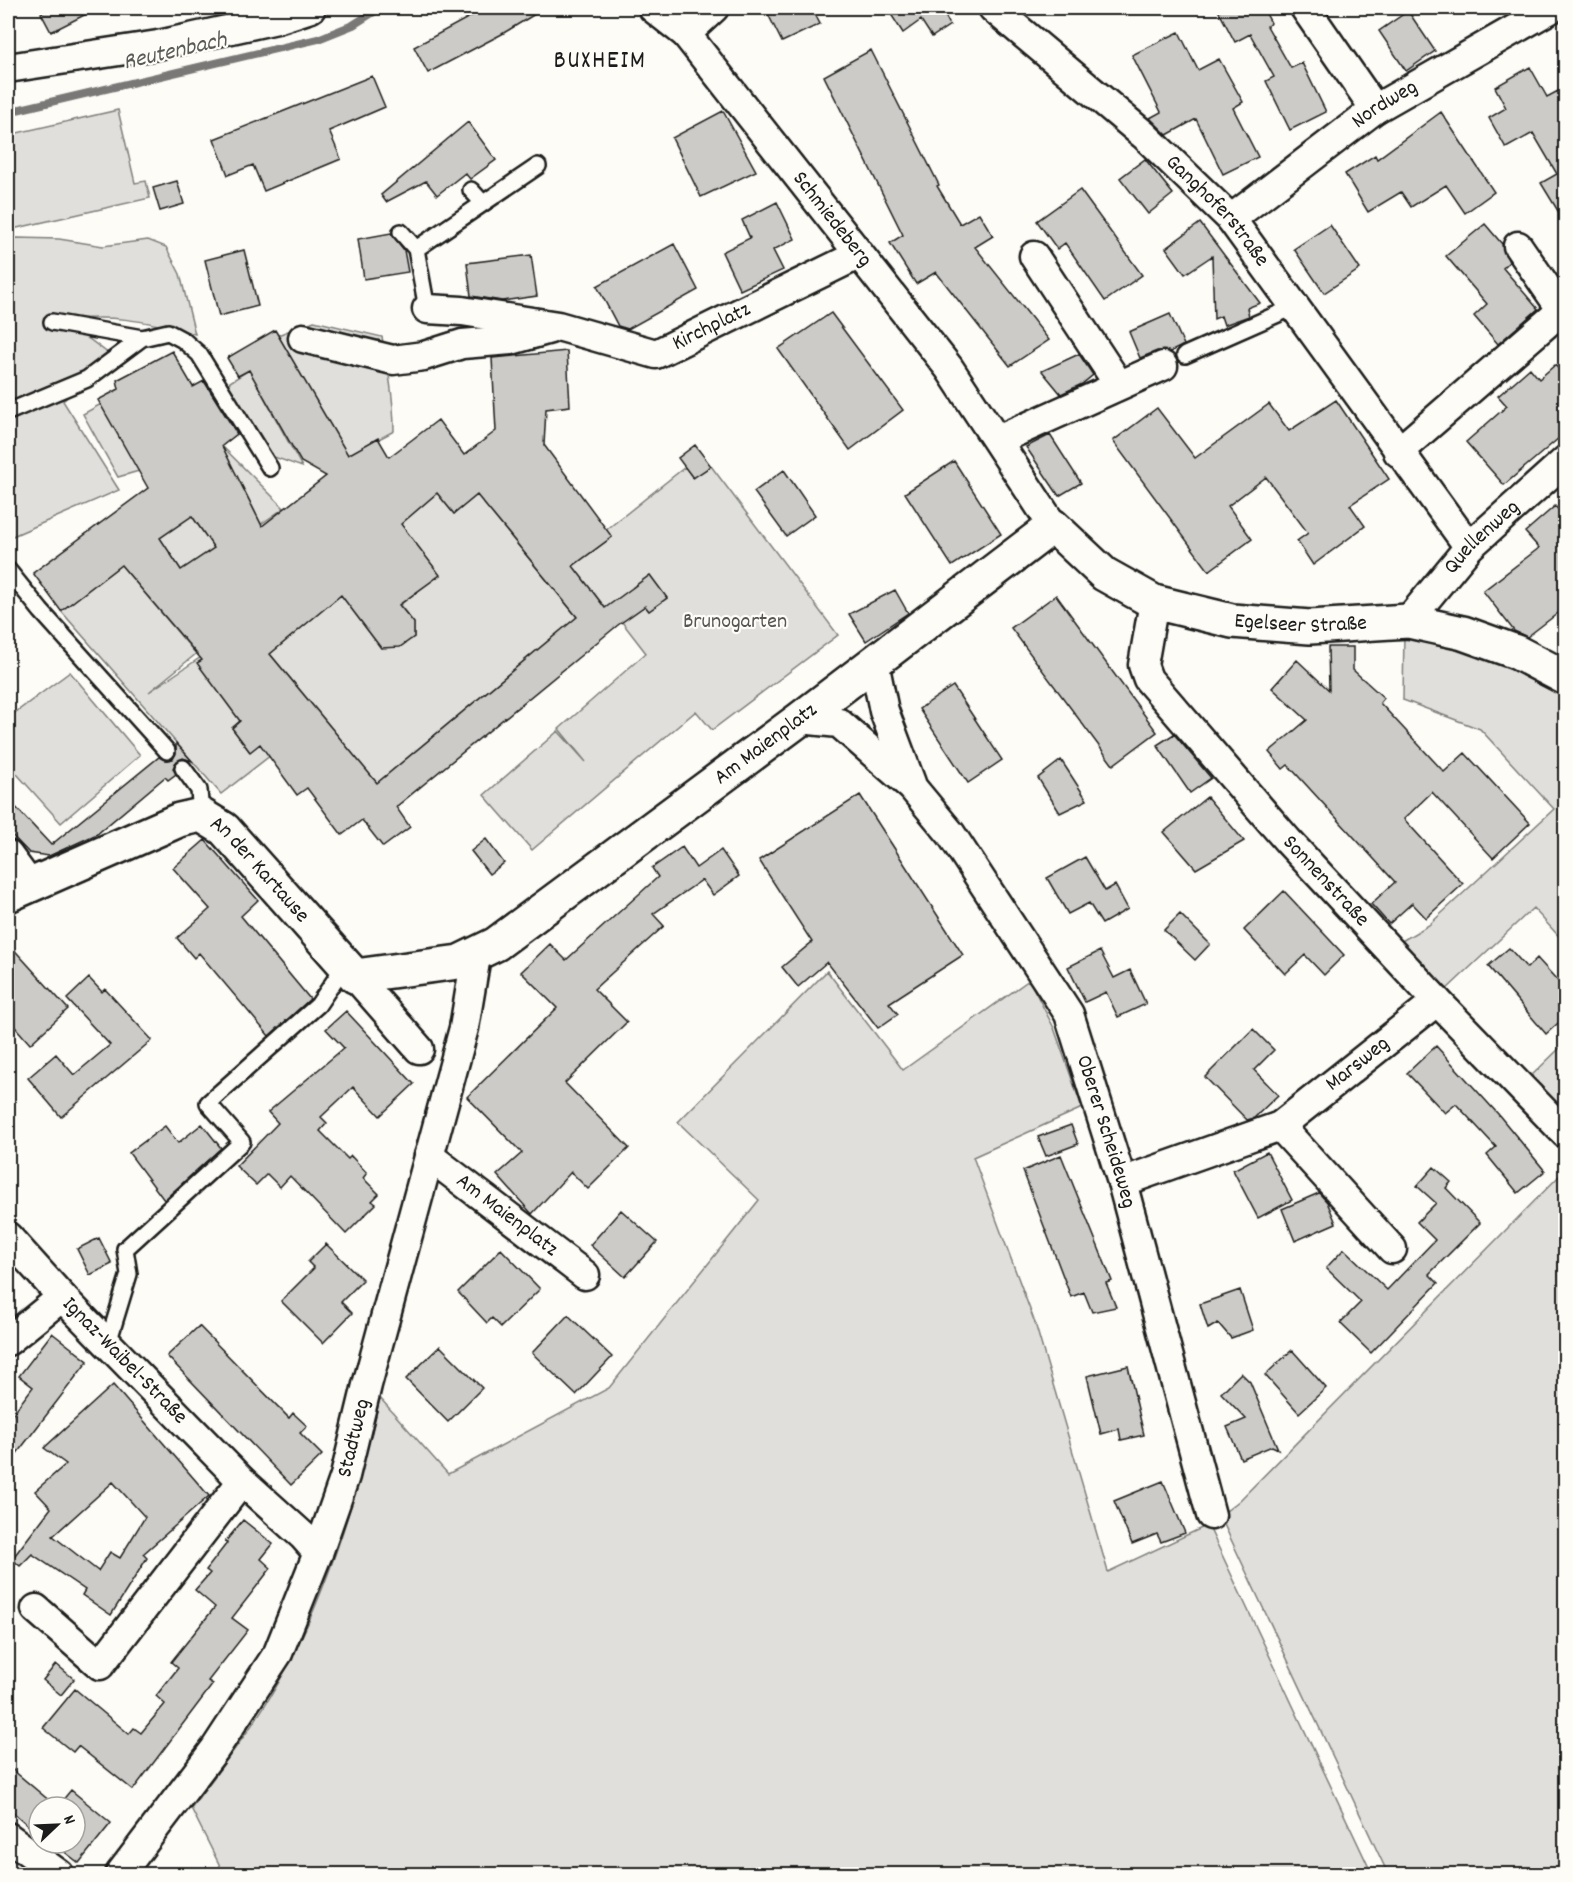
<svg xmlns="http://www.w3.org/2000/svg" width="1573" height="1882" font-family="Dekko,sans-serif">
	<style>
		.green { fill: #e0dfdb; stroke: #7e7e7c; stroke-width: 1.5 }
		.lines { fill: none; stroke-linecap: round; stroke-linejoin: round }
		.stream { stroke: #797876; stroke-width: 8 }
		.building { fill: #cccbc8; stroke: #1c1c1c; stroke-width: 1.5; fill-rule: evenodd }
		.lane-casing { stroke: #1c1c1c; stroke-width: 20 }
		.street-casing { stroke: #1c1c1c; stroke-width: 33 }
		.secondary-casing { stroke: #1c1c1c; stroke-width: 38 }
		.lane { stroke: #fdfcf7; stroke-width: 15 }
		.street { stroke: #fdfcf7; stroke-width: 28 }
		.secondary { stroke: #fdfcf7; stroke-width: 33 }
		.labels { text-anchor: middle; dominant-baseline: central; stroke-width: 4.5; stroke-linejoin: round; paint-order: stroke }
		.street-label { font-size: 22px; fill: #1c1c1c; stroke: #fdfcf7 }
		.park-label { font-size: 22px; fill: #575655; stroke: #fdfcf7 }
		.water-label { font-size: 24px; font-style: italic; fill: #5a5a58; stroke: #fdfcf7 }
		.quarter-label { font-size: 26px; letter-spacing: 1.5px; fill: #1c1c1c; stroke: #fdfcf7 }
	</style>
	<rect width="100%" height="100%" fill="#fdfcf7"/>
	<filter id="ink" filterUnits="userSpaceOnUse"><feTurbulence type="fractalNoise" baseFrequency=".0167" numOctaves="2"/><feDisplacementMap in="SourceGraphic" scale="12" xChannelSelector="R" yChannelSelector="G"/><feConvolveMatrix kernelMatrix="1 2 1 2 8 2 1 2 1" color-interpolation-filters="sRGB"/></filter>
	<g filter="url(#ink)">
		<path class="green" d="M118 110 135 183 146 181 150 198 8 230V135Z
			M17 238 59 239 103 246 148 240 166 247 180 274 195 334C145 320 106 313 54 322L89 339 113 357 63 401 119 490 8 538V241Z
			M314 321 382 337C388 368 394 399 394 431L339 460 278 335Z
			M249 370 302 467 260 452 222 387Z
			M101 404 139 471 118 477 83 414Z
			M222 446 284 508 261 524Z
			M711 466 838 635 712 730 696 711 532 850 484 795 558 731 586 762 559 729 646 653 622 622 645 606 649 611 667 598 650 575 633 587 637 595 610 614 573 566 612 537 606 530 685 467 693 478Z
			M437 493 454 514 477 495 577 617 377 783 270 654 341 595 381 648 414 637V623L400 605 439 574 416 544 396 560 372 548Z
			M192 516 214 548 181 570 160 538Z
			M121 565 196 654 149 692 213 649 258 708 232 728 249 751 280 729 289 741 221 794 61 611Z
			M1404 632 1451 639 1565 690 1566 944 1533 908 1446 990 1400 942 1429 925 1554 809 1480 729 1403 700Z
			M70 672 140 755 61 823 8 764V718Z
			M827 971 903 1070 1029 980 1054 1028 1082 1108 973 1157 1035 1323 1108 1572 1208 1525 1372 1874H224L191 1808C224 1763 260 1719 286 1669 331 1583 357 1492 380 1398L448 1474 609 1388 759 1200 678 1122Z
			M1565 1043V1121L1528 1079Z
			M1565 1170V1874H1388L1220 1516 1240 1500Z"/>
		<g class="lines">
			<path class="stream" d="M8 112 318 39 353 25 380 8"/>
		</g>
		<path class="building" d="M51 8H98L51 32 41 13Z
			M486 8H545L502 34 428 73 414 47Z
			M765 8H812L820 24 782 42Z
			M887 8H941L950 25 932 37 921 20 903 33Z
			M1217 8H1263L1271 23 1267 26 1291 68 1302 63 1326 112 1290 130 1266 81 1274 77 1250 34 1235 42Z
			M1408 11 1435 51 1406 71 1379 31Z
			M1179 32 1198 70 1219 59 1243 102 1233 108 1258 157 1223 174 1196 119 1167 135 1150 118 1161 112 1132 55Z
			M871 50 939 185 937 186 960 224 979 213 993 236 975 247 1049 340 1010 366 936 272 916 284 890 243 903 235 824 76Z
			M1530 67 1547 97 1558 91 1566 104V224L1541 183 1557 174 1533 133 1506 148 1489 118 1506 108 1495 87Z
			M372 76 385 107 329 131 341 159 264 191 253 165 228 175 214 139Z
			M723 111 756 171 701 197 672 138Z
			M1441 112 1494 192 1465 213 1446 185 1411 207 1401 192 1368 212 1345 174 1375 155 1377 159Z
			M468 122 496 160 470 179 465 173 437 195 426 181 386 202 381 195Z
			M1145 159 1173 194 1148 214 1120 178Z
			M177 181 184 204 160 211 153 188Z
			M1080 190 1142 275 1105 301 1065 243 1057 249 1037 221Z
			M777 202 795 239 773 250 783 270 740 290 722 252 750 238 742 220Z
			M1200 223 1260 303 1247 308 1249 316 1224 325 1221 316 1214 319 1212 256 1185 274 1166 248Z
			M1485 224 1502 244 1509 262 1503 268 1538 309 1498 344 1474 316 1487 304 1446 256Z
			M1330 225 1360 269 1324 293 1294 249Z
			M391 233 404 250 408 272 364 279 358 239Z
			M674 244 698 290 628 329 618 326 597 286Z
			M244 250 258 306 219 316 205 260Z
			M531 255 537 296 502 301 471 296 467 263Z
			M831 313 903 410 850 450 778 349Z
			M1170 314 1184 345 1170 352 1157 351 1140 358 1129 332Z
			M275 330 348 455 378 438 389 457 438 420 464 455 496 431 492 358 567 351 570 406 546 409 544 445 612 537 573 566 605 608 650 575 667 598 649 611 645 606 618 625 396 807 410 827 383 847 362 820 342 835 307 788 297 795 260 744 250 752 232 728 240 721 197 663 202 660 121 565 61 611 33 573 148 488 98 400 119 389 117 380 172 351 193 387 204 381 237 434 222 446 262 526 326 476 301 462 249 370 238 376 227 358ZM437 493 454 514 477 495 577 617 377 783 270 654 341 595 381 648 400 647 414 637V623L399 605 440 575 401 524ZM192 516 214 548 181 570 160 538Z
			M1079 354 1093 375 1082 384 1061 394 1042 371Z
			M1555 365 1566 377V432L1504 485 1466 442 1507 406 1498 396 1530 368 1539 379Z
			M1336 400 1389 479 1350 505 1365 526 1313 565 1297 541 1308 533 1266 477 1228 506 1252 539 1209 571 1113 441 1157 408 1195 458 1269 404 1289 431Z
			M1050 435 1081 483 1059 496 1026 447Z
			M695 445 711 466 693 478 678 458Z
			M954 461 1001 534 952 566 905 493Z
			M784 470 815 515 786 536 754 492Z
			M1555 506 1566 518V607L1527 637 1514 631 1483 591 1539 548 1525 532Z
			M895 590 908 613 866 641 849 614Z
			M1056 595 1157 732 1113 765 1011 628Z
			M1328 647H1353V670L1384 698 1380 703 1444 772 1465 753 1530 823 1493 858 1432 792 1404 819 1463 884 1426 918 1412 903 1389 924 1371 904 1395 882 1288 765 1283 769 1269 752 1307 720 1272 688 1297 660 1329 690Z
			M953 686 1002 760 968 783 919 709Z
			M1174 734 1211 778 1190 793 1157 745Z
			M176 743 192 761 183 758 177 761 173 768 176 774 168 780 165 777 97 834 49 856 29 853 8 831V799L51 845 159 757 165 760 173 759 176 753Z
			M1061 760 1087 800 1060 813 1038 778Z
			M860 795 963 955 889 1003 898 1014 878 1028 827 962 798 987 782 967 812 942 759 860Z
			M1207 797 1244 841 1196 869 1164 832Z
			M486 839 504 863 489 874 471 851Z
			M205 840 258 900 241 916 310 999 269 1036 199 953 194 958 177 938 210 909 173 868Z
			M682 847 696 868 721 850 739 876 713 895 702 880 653 914 664 926 594 989 627 1022 565 1083 629 1148 588 1189 571 1172 532 1214 497 1175 522 1153 467 1097 557 1008 521 972 550 944 566 960 658 877 652 868Z
			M1085 857 1105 891 1115 885 1128 909 1102 924 1089 903 1068 914 1047 878Z
			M1284 891 1344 955 1324 975 1305 955 1285 974 1244 930Z
			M1180 914 1210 944 1195 960 1164 930Z
			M8 943 68 1009 30 1044 8 1019Z
			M1509 948 1527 968 1537 958 1566 990V1016L1546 1034 1488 966Z
			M1100 951 1114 978 1130 970 1146 1004 1118 1017 1106 992 1085 1002 1068 967Z
			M89 978 102 992 105 989 152 1040 61 1117 28 1078 56 1054 74 1075 110 1045 67 999Z
			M346 1011 414 1084 380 1116 353 1087 321 1117 327 1123 320 1131 348 1159 351 1156 367 1173 363 1178 379 1194 372 1201 376 1204 346 1234 290 1176 280 1187 267 1174 256 1185 236 1166 278 1123 268 1112 344 1048 326 1029Z
			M1253 1029 1274 1050 1254 1070 1278 1095 1254 1118 1247 1120 1205 1077Z
			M1436 1046 1498 1114 1545 1171 1518 1193 1487 1155 1496 1147 1456 1104 1445 1113 1407 1073Z
			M202 1124 221 1148 164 1200 129 1153 165 1126 178 1143Z
			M1071 1125 1078 1144 1046 1156 1038 1137Z
			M1267 1152 1292 1200 1258 1218 1233 1170Z
			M1061 1155 1112 1281 1106 1283 1116 1307 1092 1312 1084 1292 1071 1297 1023 1171Z
			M1434 1167 1451 1182 1446 1188 1480 1223 1429 1274 1438 1283 1371 1353 1340 1323 1361 1302 1326 1268 1344 1249 1387 1290 1435 1240 1417 1222 1436 1203 1417 1186Z
			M1319 1193 1327 1202 1336 1223 1295 1241 1282 1209Z
			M621 1210 657 1242 625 1277 590 1245Z
			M99 1238 112 1264 90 1275 77 1249Z
			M326 1244 363 1280 341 1302 352 1313 323 1343 281 1301 314 1268 308 1262Z
			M501 1249 540 1289 501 1327 492 1318 487 1323 458 1292Z
			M1240 1290 1253 1330 1231 1338 1218 1323 1208 1329 1200 1304Z
			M568 1315 612 1357 576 1395 532 1353Z
			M199 1326 289 1418 293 1413 307 1426 300 1433 322 1455 291 1485 167 1356Z
			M52 1333 88 1361 8 1465V1420L33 1387 19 1376Z
			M440 1346 482 1388 448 1422 406 1379Z
			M1292 1350 1326 1388 1299 1413 1265 1375Z
			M1128 1366 1144 1435 1121 1440 1119 1429 1101 1434 1087 1376Z
			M1241 1373 1250 1382 1278 1449 1272 1446 1241 1459 1227 1427 1246 1419 1221 1393Z
			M113 1385 209 1496 143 1554 147 1558 111 1615 82 1595 85 1590 32 1554 20 1566 12 1559 51 1508 35 1491 66 1464 44 1448ZM113 1482 145 1517 120 1558 110 1552 98 1571 53 1536Z
			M1163 1481 1185 1533 1161 1542 1157 1534 1132 1544 1114 1501Z
			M243 1520 273 1544 261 1559 271 1568 232 1618 248 1630 208 1681 213 1684 133 1790 78 1746 73 1752 43 1728 75 1689 129 1734 134 1728 141 1733 165 1704 156 1696 178 1668 171 1662 215 1607 195 1590 210 1573 206 1570 227 1543 225 1542Z
			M56 1664 74 1679 61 1695 43 1680Z
			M8 1766 57 1807 71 1790 111 1823 79 1863 53 1843H75V1807H39V1831L29 1826 8 1808Z"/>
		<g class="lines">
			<g class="lane-casing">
				<path id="lane" d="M471 190 483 203
					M401 232 416 249
					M427 309 416 249 538 166
					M52 322 142 338
					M1185 355 1296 306
					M8 412 87 379 142 338 168 332 183 340 199 354 270 468
					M8 570 41 611 167 751
					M183 768 199 790 201 815
					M108 1343 129 1274 125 1249 242 1142 208 1103 318 1005 345 965"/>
			</g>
			<g class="street-casing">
				<g id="street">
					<path id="s1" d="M653 8 686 34 949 368 1053 526"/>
					<path id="s2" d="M993 8 1144 135 1231 219 1469 547"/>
					<path d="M1305 8 1375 109"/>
					<path d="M686 34 714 8"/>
					<path d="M8 68 158 45 277 19 311 8"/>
					<path id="s3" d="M1231 219 1375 109 1552 8"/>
					<path d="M1034 256 1119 385"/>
					<path id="s4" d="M427 309 462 311 558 326 656 354 858 255"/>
					<path d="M303 338 393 360 424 356 462 344 511 340 550 329"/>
					<path d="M998 440 1163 366"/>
					<path d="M1398 452 1562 310 1518 246"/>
					<path id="s5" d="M1154 602 1143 665 1148 679 1288 841 1437 1001 1566 1134"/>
					<path id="s6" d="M1408 621 1469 547 1566 460"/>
					<path d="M874 662 884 711 911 783"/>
					<path id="s7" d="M800 719 839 723 912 787 951 834 1069 1014 1122 1182 1211 1515"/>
					<path d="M8 855 30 885"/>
					<path d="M355 976 419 1049"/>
					<path d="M1280 1126 1392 1249"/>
					<path id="s8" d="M429 1156 585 1275"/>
					<path id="s9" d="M1122 1182 1280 1126 1437 1001"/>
					<path id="s10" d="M8 1237 62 1297 242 1481 303 1536 318 1553"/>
					<path d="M8 1341 62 1297"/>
					<path d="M36 1609 100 1665 242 1481"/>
					<path d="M8 1837 59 1874"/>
					<path id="s11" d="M120 1874 215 1749 278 1653 318 1553 345 1476 367 1385 464 1028 476 956"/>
				</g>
			</g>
			<g class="secondary-casing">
				<g id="secondary">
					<path id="s12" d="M8 895 179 820 201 815 224 829 355 976 459 962 496 944 800 719 1053 526 1104 574 1154 602 1232 621 1310 627 1408 621 1463 633 1516 652 1566 678"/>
				</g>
			</g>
			<use href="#lane" class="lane"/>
			<use href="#street" class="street"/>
			<use href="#secondary" class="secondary"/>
		</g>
	</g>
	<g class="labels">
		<g class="street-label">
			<text stroke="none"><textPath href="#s3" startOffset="192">Nordweg</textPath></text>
			<text stroke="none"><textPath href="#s2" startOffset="303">Ganghoferstraße</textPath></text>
			<text stroke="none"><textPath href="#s1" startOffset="278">Schmiedeberg</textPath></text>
			<text stroke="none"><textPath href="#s4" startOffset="296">Kirchplatz</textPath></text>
			<text stroke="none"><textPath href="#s6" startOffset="112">Quellenweg</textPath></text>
			<text stroke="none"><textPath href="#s12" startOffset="1552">Egelseer Straße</textPath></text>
			<text stroke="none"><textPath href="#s12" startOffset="915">Am Maienplatz</textPath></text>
			<text stroke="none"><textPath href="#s12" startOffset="290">An der Kartause</textPath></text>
			<text stroke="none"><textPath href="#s5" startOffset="348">Sonnenstraße</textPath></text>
			<text stroke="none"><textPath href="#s9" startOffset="267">Marsweg</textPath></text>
			<text stroke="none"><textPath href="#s7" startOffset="536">Oberer Scheideweg</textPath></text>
			<text stroke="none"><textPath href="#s8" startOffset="98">Am Maienplatz</textPath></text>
			<text stroke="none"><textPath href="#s10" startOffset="170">Ignaz-Waibel-Straße</textPath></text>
			<text stroke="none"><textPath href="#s11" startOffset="500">Stadtweg</textPath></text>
		</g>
		<g class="park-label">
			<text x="735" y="622">Brunogarten</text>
		</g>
		<g class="water-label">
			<text transform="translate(175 52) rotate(-13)">Reutenbach</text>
		</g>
		<g class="quarter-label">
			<text x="600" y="61">BUXHEIM</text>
		</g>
	</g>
	<rect width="1573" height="1882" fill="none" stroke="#fdfcf7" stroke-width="30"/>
	<rect x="15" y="15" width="1543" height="1852" fill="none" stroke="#1c1c1c" stroke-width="2" filter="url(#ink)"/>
	<g transform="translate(57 1825) rotate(67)"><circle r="28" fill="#fdfcf7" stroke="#a3a29f" stroke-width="1.5"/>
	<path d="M0-4.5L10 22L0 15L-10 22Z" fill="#1c1c1c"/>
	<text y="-9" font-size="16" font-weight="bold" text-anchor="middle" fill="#1c1c1c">N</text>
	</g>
</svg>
